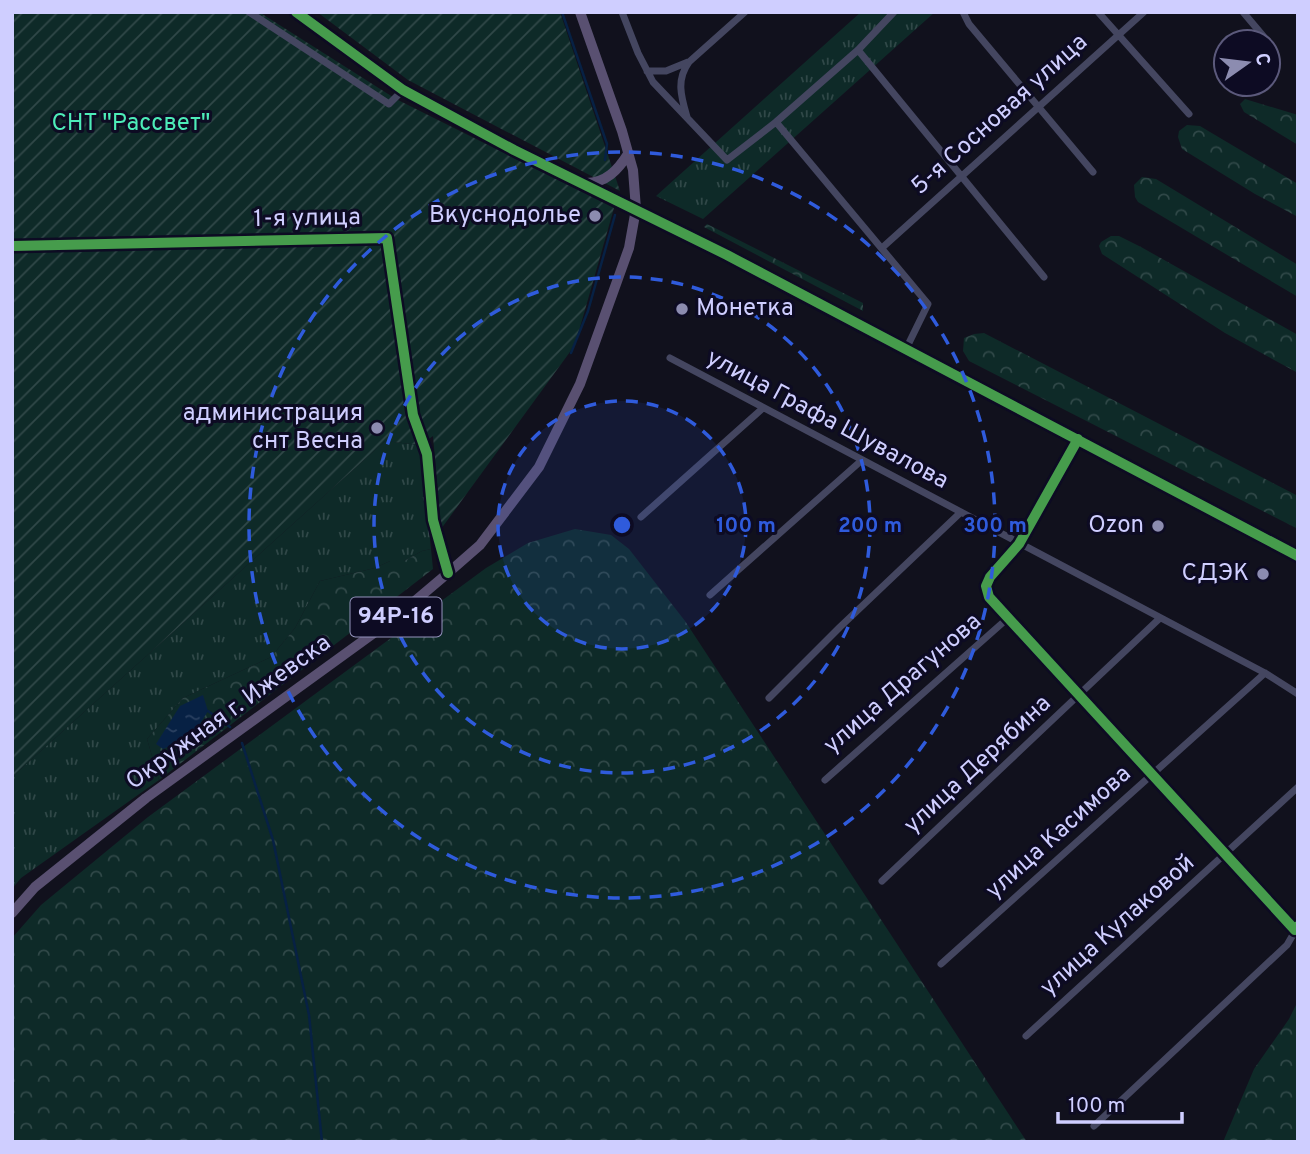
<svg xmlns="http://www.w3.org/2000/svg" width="1310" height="1154" font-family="Overpass,sans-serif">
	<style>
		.grass { fill: url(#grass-tufts) }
		.forest { fill: url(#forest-crowns) }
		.garden { fill: url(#garden-furrows) }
		.water { fill: url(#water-ripples) }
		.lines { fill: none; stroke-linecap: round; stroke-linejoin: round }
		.stream { stroke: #072144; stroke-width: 2.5 }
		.minor { stroke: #444660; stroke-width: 7 }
		.tertiary { stroke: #444660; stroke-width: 9 }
		.primary { stroke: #595071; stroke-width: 10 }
		.cycleway-casing { stroke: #0d0b23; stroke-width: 15 }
		.cycleway { stroke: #469c4c; stroke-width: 10 }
		.ring { fill: none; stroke: #2f5bdc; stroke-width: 3.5; stroke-dasharray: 12 9 }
		.poi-dot { fill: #8c8cb0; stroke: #0d0b23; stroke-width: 2.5 }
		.labels { text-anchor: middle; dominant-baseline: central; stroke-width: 6; stroke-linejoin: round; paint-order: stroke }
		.shield { fill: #0d0b23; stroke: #9594bd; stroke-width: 2 }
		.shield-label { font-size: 23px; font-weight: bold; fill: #cfceff }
		.street-label { font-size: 24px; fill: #cfceff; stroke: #0d0b23 }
		.park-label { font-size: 24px; fill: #4decb8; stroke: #0d0b23 }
		.poi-label { font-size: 24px; fill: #cfceff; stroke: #0d0b23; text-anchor: end }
		.centre { fill: #2f5bdc; stroke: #0d0b23; stroke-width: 3.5 }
		.ring-label { font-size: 21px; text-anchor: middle; font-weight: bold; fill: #2f5bdc; stroke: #0d0b23; stroke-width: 6; stroke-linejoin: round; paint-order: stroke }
	</style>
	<defs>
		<pattern id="grass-tufts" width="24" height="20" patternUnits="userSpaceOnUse" patternTransform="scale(1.75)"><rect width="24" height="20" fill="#0e2a28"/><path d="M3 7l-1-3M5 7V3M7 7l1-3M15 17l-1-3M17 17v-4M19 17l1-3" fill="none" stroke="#304848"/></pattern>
		<pattern id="forest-crowns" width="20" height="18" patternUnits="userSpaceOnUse" patternTransform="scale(1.75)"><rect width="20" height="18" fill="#0e2a28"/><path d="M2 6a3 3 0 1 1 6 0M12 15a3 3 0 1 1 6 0" fill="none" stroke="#304848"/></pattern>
		<pattern id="garden-furrows" width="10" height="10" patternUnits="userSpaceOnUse" patternTransform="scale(1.75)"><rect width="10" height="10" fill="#0e2a28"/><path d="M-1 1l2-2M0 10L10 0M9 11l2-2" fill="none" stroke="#304848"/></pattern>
		<pattern id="water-ripples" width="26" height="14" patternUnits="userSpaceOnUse" patternTransform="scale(1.75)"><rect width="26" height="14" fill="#072144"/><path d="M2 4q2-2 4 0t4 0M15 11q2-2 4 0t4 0" fill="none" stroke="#2a4060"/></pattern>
	</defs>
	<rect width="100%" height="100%" fill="#11111d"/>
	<path class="grass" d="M861 12H935L703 219 656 196Z
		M385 441 420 445 431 549 422 551 404 561H390L375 568 320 581 295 628 271 657 183 698 147 739 159 780 21 878 12 889V777Z"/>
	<path class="forest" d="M1245 99 1298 115V145L1244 112 1240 104Z
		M1187 125 1200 126 1210 132 1298 184V217L1255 194 1182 149 1178 137 1179 131Z
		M1142 177 1156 179 1298 265V297L1138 202 1135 197 1134 185Z
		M707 224 863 303V311L704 227Z
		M1111 236H1119L1141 247 1298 335V373L1225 333 1102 254 1099 246 1101 242Z
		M984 333 1298 496V529L969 361 963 351 964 338 974 334Z
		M575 529 611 535 629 549 685 621 1027 1142H12V938L41 905 148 817 486 568 528 543Z
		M431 549 433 569 159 780 147 739 183 698 271 657 295 628 320 581 375 568 390 561H404L422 551Z
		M1298 1001V1142H1223L1254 1069 1289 1019Z"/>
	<path class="garden" d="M12 12H259L396 99 614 208 575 345 441 529 433 436 420 445 385 441 12 777Z
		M317 12H560L620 191 408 80Z"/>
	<path class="water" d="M203 695 208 711 192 737 163 749 156 744 180 706Z"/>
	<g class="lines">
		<path class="stream" d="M562 12 607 144 605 160
			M571 353 588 311 615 215
			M208 711 230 727
			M242 743 273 840 309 1015 322 1142"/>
		<path class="minor" d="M249 12 389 104 403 90
			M296 12 403 90 514 150 636 209
			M622 12 638 53 653 82 727 160 776 122 928 304 906 349
			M963 12 969 24 1093 172
			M1098 12 1189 114
			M1243 12 1270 44
			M858 50 1044 277
			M647 71H666L688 62
			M687 117C681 96 676 80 689 62L745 12
			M776 122 858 50 894 12
			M12 246 387 238 413 415 427 454 433 520 448 573
			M883 247 1144 12
			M670 358 1265 673 1298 694
			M1078 439 1019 544 990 577 986 586 989 597 1295 930
			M641 517 763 408
			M710 595 862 460
			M769 698 840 627 960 513
			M825 780 1008 618
			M882 881 1160 618
			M941 964 1265 673
			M1026 1036 1298 787
			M1094 1126 1287 945 1298 926"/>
		<path class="tertiary" d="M636 209 1298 556"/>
		<path class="primary" d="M586 183C606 183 618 170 628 154
			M12 913 35 887 146 798 396 617 448 573 480 545 539 467 580 384 629 248 636 209 633 170 622 131 580 12"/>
		<g class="cycleway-casing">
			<path id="cycleway" d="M296 12 403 90 514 150 727 255 1298 556
				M12 246 387 238 413 415 427 454 433 520 448 573
				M1078 439 1019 544 990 577 986 586 989 597 1295 930 1298 926"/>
		</g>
		<use href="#cycleway" class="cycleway"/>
	</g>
	<circle cx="622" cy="525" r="124" fill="#2f5bdc" fill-opacity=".12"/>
	<g class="ring">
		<circle cx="622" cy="525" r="124"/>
		<circle cx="622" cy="525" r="248"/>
		<circle cx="622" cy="525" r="373"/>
	</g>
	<g class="poi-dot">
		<circle cx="595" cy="216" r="7"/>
		<circle cx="682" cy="309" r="7"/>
		<circle cx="377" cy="428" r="7"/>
		<circle cx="1158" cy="526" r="7"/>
		<circle cx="1263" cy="574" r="7"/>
	</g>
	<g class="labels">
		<rect class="shield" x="350.5" y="597.5" width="91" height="39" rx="5"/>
		<g class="shield-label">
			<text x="396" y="617">94Р-16</text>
		</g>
		<g class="street-label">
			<text transform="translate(1000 115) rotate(-42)">5-я Сосновая улица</text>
			<text transform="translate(307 219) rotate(-1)">1-я улица</text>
			<text transform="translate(827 420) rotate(28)">улица Графа Шувалова</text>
			<text transform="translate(903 684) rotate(-41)">улица Драгунова</text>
			<text transform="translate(229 713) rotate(-36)">Окружная г. Ижевска</text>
			<text transform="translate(978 765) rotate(-43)">улица Дерябина</text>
			<text transform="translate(1059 833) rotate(-42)">улица Касимова</text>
			<text transform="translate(1118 926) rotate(-42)">улица Кулаковой</text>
		</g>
		<g class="park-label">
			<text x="131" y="124">СНТ "Рассвет"</text>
		</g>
		<g class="poi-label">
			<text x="581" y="216">Вкуснодолье</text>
			<text x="696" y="309" text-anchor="start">Монетка</text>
			<text x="363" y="414">администрация<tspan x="363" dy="28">снт Весна</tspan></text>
			<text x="1144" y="526">Ozon</text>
			<text x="1249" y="574">СДЭК</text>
		</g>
	</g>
	<circle cx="622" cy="525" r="10" class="centre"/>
	<g class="ring-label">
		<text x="746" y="532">100 m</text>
		<text x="870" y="532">200 m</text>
		<text x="995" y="532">300 m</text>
	</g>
	<rect width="1310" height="1154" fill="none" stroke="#cfceff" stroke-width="28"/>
	<g transform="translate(1247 63) rotate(76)"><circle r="33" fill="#0d0b23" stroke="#5b597b" stroke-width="2"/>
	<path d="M0-5L12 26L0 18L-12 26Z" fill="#8c8cb0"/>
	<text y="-10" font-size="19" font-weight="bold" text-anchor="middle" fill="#cfceff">С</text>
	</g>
	<path d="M1058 1112v10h124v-10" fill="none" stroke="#cfceff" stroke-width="3.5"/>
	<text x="1068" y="1112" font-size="21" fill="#cfceff" stroke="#0d0b23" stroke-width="5" paint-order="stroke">100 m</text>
</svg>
